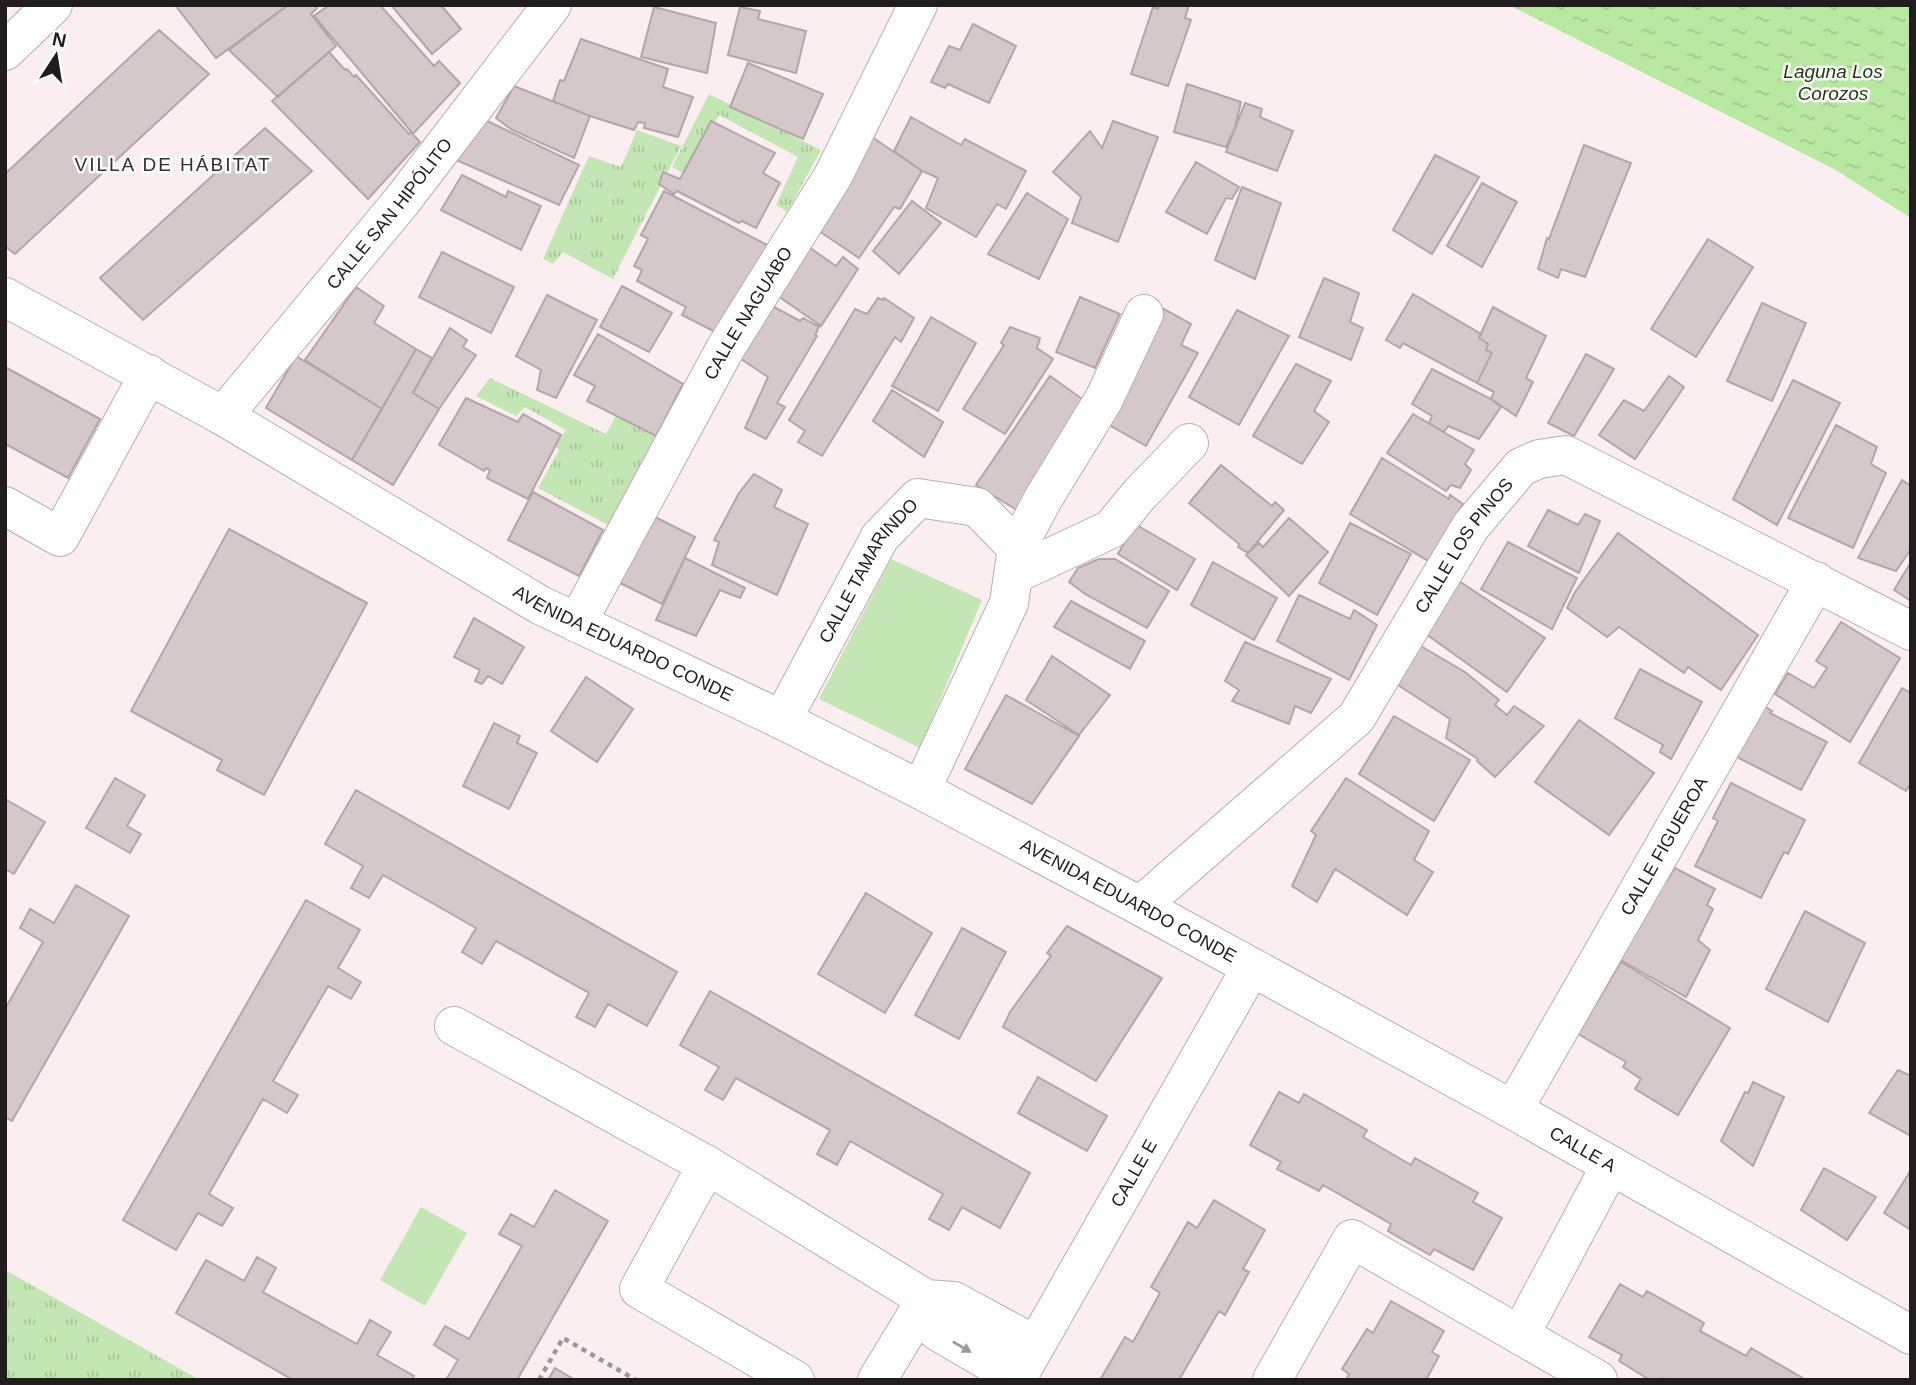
<svg xmlns="http://www.w3.org/2000/svg" width="1916" height="1385" font-family="Helvetica,sans-serif">
	<style>
		.grass { fill: url(#grass-tufts) }
		.park { fill: #c4e6b4 }
		.water { fill: url(#water-ripples) }
		.building { fill: #d5c8cb; stroke: #b3a6a9; stroke-width: 2 }
		.lines { fill: none; stroke-linecap: round; stroke-linejoin: round }
		.minor-casing { stroke: #baadb0; stroke-width: 40 }
		.path { stroke: #9f9698; stroke-width: 4.5; stroke-dasharray: 5 5; stroke-linecap: butt }
		.minor { stroke: #fff; stroke-width: 38 }
		.oneway { fill: #9b9999 }
		.labels { text-anchor: middle; dominant-baseline: central; stroke-width: 5; stroke-linejoin: round; paint-order: stroke }
		.street-label { font-size: 18px; fill: #211c1d; stroke: #fff }
		.water-label { font-size: 19px; font-style: italic; fill: #203e0e; stroke: #fff }
		.neighbourhood-label { font-size: 19px; letter-spacing: 2px; fill: #382f31; stroke: #fff }
	</style>
	<defs>
		<pattern id="grass-tufts" width="24" height="20" patternUnits="userSpaceOnUse" patternTransform="scale(1.75)"><rect width="24" height="20" fill="#c4e6b4"/><path d="M3 7l-1-3M5 7V3M7 7l1-3M15 17l-1-3M17 17v-4M19 17l1-3" fill="none" stroke="#a8c59a"/></pattern>
		<pattern id="water-ripples" width="26" height="14" patternUnits="userSpaceOnUse" patternTransform="scale(1.75)"><rect width="26" height="14" fill="#b9e8a2"/><path d="M2 4q2-2 4 0t4 0M15 11q2-2 4 0t4 0" fill="none" stroke="#9fc68b"/></pattern>
	</defs>
	<rect width="100%" height="100%" fill="#fbeef1"/>
	<path class="grass" d="M709 94 821 150 787 212 776 205 798 157 719 115 686 175 672 167Z
		M637 130 681 146 613 279 563 252 553 264 543 259 589 156 621 167Z
		M490 378 606 434 619 410 661 433 610 526 538 488 559 450 555 446 566 430 525 407 516 416 476 396Z
		M5 1270 200 1380H5Z"/>
	<path class="park" d="M891 559 982 600 920 748 819 699Z
		M421 1207 467 1233 425 1306 380 1280Z"/>
	<path class="water" d="M1509 5H1911V218L1834 169Z"/>
	<path class="building" d="M175 5H288L216 58Z
		M288 5H315L317 8 311 14 336 46 278 97 229 50Z
		M329 5H380L434 66 439 61 460 83 413 134 314 16Z
		M391 5H441L461 29 432 54Z
		M1159 5H1189L1185 18 1191 20 1168 86 1131 74 1153 7 1158 9Z
		M654 7 716 23 707 73 641 57Z
		M740 7 760 11 758 19 806 31 796 73 728 55Z
		M973 24 1016 46 989 103 948 84 945 88 931 82 949 46 960 50Z
		M159 30 209 74 15 254 5 246V174Z
		M581 39 668 69 663 87 693 97 678 137 644 128 645 123 638 122 634 130 590 116 553 101 560 80 564 81Z
		M329 52 345 70 347 69 354 77 356 75 409 134 411 132 420 142 368 199 272 101Z
		M748 63 823 94 803 139 730 107Z
		M1187 84 1241 102 1235 128 1226 147 1174 132Z
		M514 86 590 116 574 158 512 130 496 118Z
		M1245 103 1262 109 1260 117 1293 131 1277 171 1226 152Z
		M479 117 579 165 559 205 454 159Z
		M911 117 961 145 965 139 1026 171 1006 209 997 204 976 237 926 208 938 178 922 171 894 151Z
		M711 121 775 153 763 173 780 183 756 228 742 221 739 223 677 191 674 194 659 184 663 172 680 179Z
		M1113 121 1158 137 1118 242 1072 223 1081 197 1053 172 1090 131 1102 148Z
		M265 128 312 171 143 320 100 278Z
		M872 137 922 171 900 209 894 207 859 258 816 229Z
		M1584 145 1631 163 1585 277 1561 269 1558 278 1538 269 1547 238 1549 239Z
		M1435 155 1479 177 1432 254 1393 230Z
		M1196 162 1239 187 1232 199 1226 198 1207 234 1166 212Z
		M462 175 506 197 508 191 541 206 521 250 441 210Z
		M1482 183 1517 202 1482 267 1447 246Z
		M1242 187 1281 203 1255 279 1215 260Z
		M664 191 769 246 717 333 682 315 686 307 637 281 642 270 634 266 648 239 641 235Z
		M1027 193 1068 219 1039 279 988 254Z
		M912 201 941 223 899 274 873 251Z
		M1708 239 1753 267 1696 357 1651 329Z
		M803 243 836 266 843 257 858 269 821 326 771 291Z
		M442 252 514 287 491 333 419 297Z
		M1324 278 1359 293 1350 322 1363 328 1351 360 1299 337Z
		M622 286 672 313 649 352 600 327Z
		M356 287 384 306 374 323 416 349 382 409 305 360Z
		M1413 294 1481 334 1479 338 1488 344 1486 350 1492 353 1477 383 1403 343 1400 348 1386 340Z
		M547 295 597 320 556 398 537 390 541 370 516 356Z
		M1080 297 1120 314 1095 368 1056 352Z
		M878 298 883 300 884 298 914 318 901 342 895 337 822 456 798 442 805 431 789 420 855 309 867 314Z
		M765 302 800 321 803 318 819 327 815 335 817 336 777 403 785 407 766 439 745 428 768 377 732 353Z
		M1762 303 1806 323 1772 401 1727 381Z
		M1493 307 1546 336 1526 378 1533 382 1516 416 1491 399 1494 392 1477 383 1492 353 1486 350 1488 344 1479 338Z
		M1164 309 1191 324 1181 345 1198 353 1146 446 1104 422Z
		M1237 310 1289 336 1239 425 1189 397Z
		M931 317 976 343 938 411 892 386Z
		M1010 327 1040 338 1037 348 1053 359 1005 434 963 409 1004 345 1001 343Z
		M450 328 467 340 463 347 476 355 439 409 413 393Z
		M598 334 683 384 656 436 587 401 595 386 574 375Z
		M416 349 432 358 413 393 439 409 393 485 352 460Z
		M1586 354 1614 369 1574 436 1548 423Z
		M296 356 382 409 352 460 266 408Z
		M1296 364 1331 381 1314 411 1329 422 1302 464 1253 436Z
		M5 367 100 419 68 478 5 444Z
		M1432 369 1491 399 1501 407 1479 439 1448 426 1444 432 1429 423 1432 416 1412 404Z
		M1050 376 1085 401 1017 510 976 485Z
		M1669 376 1684 387 1635 459 1599 435 1624 400 1644 411Z
		M1793 380 1840 403 1777 525 1733 499Z
		M892 390 943 422 924 457 873 421Z
		M466 398 518 422 523 414 561 435 528 499 487 478 490 470 486 468 484 471 439 445Z
		M1413 414 1474 450 1465 464 1471 470 1460 488 1451 485 1446 491 1387 453Z
		M1836 425 1877 447 1871 464 1886 473 1853 548 1788 518Z
		M1382 458 1449 499 1450 495 1463 504 1430 562 1350 514Z
		M1221 465 1272 506 1275 502 1284 510 1248 553 1238 547 1239 544 1189 503Z
		M754 474 782 490 774 507 808 524 777 595 712 565 719 542 714 540 739 493Z
		M1902 480 1911 486V549L1896 571 1858 558Z
		M533 492 603 530 579 576 508 540Z
		M1548 510 1578 525 1585 514 1600 521 1579 573 1528 546Z
		M655 517 695 537 662 604 620 583Z
		M1289 518 1328 552 1289 596 1246 555 1259 543 1263 547Z
		M1350 523 1411 554 1377 615 1319 583Z
		M1135 524 1195 559 1177 590 1118 554Z
		M229 529 367 603 264 795 217 770 222 760 131 711Z
		M1618 533 1758 635 1721 690 1688 667 1684 673 1619 627 1607 637 1567 608 1575 592Z
		M1508 542 1577 578 1552 629 1481 589Z
		M685 558 745 588 740 598 720 590 696 636 656 620Z
		M1099 559H1115L1169 591 1147 628 1085 594 1069 582 1078 568Z
		M1213 562 1277 598 1254 640 1191 605Z
		M1911 562V601L1894 590Z
		M1459 581 1545 638 1507 692 1426 634Z
		M1299 595 1350 619 1354 610 1377 625 1349 680 1277 641Z
		M1071 601 1145 641 1130 669 1054 627Z
		M474 618 524 647 502 684 488 676 482 684 475 681 480 670 454 657Z
		M1841 622 1900 658 1850 742 1775 694 1788 673 1814 688 1827 668 1816 661Z
		M1245 642 1331 679 1311 713 1295 706 1289 724 1232 701 1239 690 1225 681Z
		M1419 645 1465 672 1499 700 1495 705 1507 715 1514 706 1544 726 1495 777 1477 761 1478 759 1446 738 1450 719 1398 685Z
		M1052 656 1110 695 1079 735 1026 700Z
		M1640 669 1702 702 1671 759 1660 752 1663 745 1615 718Z
		M586 677 633 709 597 762 551 731Z
		M1902 688 1911 693V783L1906 791 1859 763Z
		M1006 695 1079 736 1032 804 965 769Z
		M1762 705 1772 711 1770 713 1827 742 1801 790 1735 756Z
		M1394 716 1470 760 1434 821 1359 774Z
		M1579 720 1654 773 1609 835 1535 782Z
		M494 723 520 736 517 743 537 753 509 809 463 786Z
		M115 778 145 795 127 826 141 834 130 853 86 828Z
		M1346 778 1429 831 1414 860 1433 872 1407 915 1335 869 1317 902 1292 886 1316 835 1311 831Z
		M1731 783 1805 820 1788 854 1784 852 1761 898 1695 866 1718 821 1713 818Z
		M356 790 677 972 647 1026 608 1004 595 1027 576 1017 589 993 496 941 482 964 462 952 476 928 383 875 369 898 351 888 363 866 325 844Z
		M5 799 45 822 14 874 5 869Z
		M1675 868 1715 889 1707 905 1713 909 1698 940 1710 950 1686 997 1619 959 1665 880 1666 882Z
		M76 885 129 916 12 1121 5 1117V1009L43 942 20 928 30 909 54 923Z
		M866 893 932 933 885 1013 818 974Z
		M306 900 360 930 338 968 361 982 351 999 328 986 273 1081 298 1095 287 1113 263 1099 209 1194 233 1208 222 1226 198 1213 176 1250 123 1220Z
		M1805 911 1865 943 1828 1022 1766 989Z
		M1067 926 1162 978 1096 1081 1003 1027 1010 1012 1051 956 1047 953Z
		M962 928 1006 952 959 1039 915 1015Z
		M1621 962 1730 1028 1678 1115 1635 1089 1641 1079 1623 1067 1626 1062 1578 1034Z
		M710 991 1030 1173 1000 1228 962 1207 949 1230 929 1219 943 1194 850 1141 837 1165 817 1154 830 1130 736 1078 723 1100 705 1090 719 1067 680 1045Z
		M1898 1070 1911 1076V1136L1869 1113Z
		M1038 1077 1107 1116 1087 1151 1018 1113Z
		M1753 1082 1784 1097 1753 1166 1721 1141 1745 1092 1748 1093Z
		M1279 1092 1299 1103 1304 1094 1367 1130 1363 1137 1411 1165 1415 1158 1478 1193 1473 1202 1502 1218 1473 1270 1434 1249 1430 1255 1388 1231 1391 1224 1323 1185 1319 1191 1277 1169 1281 1162 1250 1145Z
		M1824 1168 1876 1197 1847 1240 1801 1210Z
		M1911 1170V1230L1884 1213Z
		M555 1190 608 1221 517 1380H446L458 1360 434 1345 445 1326 469 1339 522 1246 499 1234 511 1214 534 1227Z
		M1214 1200 1265 1230 1243 1269 1249 1272 1225 1315 1219 1311 1179 1380H1100L1125 1337 1133 1342 1160 1293 1151 1287 1188 1222 1197 1228Z
		M257 1257 276 1268 263 1292 357 1344 370 1320 391 1332 377 1355 414 1376 412 1380H293L176 1313 206 1260 244 1281Z
		M1620 1284 1643 1297 1647 1291 1704 1323 1700 1331 1746 1356 1751 1348 1806 1380H1666L1663 1378 1661 1380H1650L1619 1361 1622 1355 1589 1337Z
		M1391 1301 1444 1331 1432 1352 1439 1356 1426 1380H1346L1349 1374 1342 1369 1367 1329 1373 1333Z
		M555 1368 575 1380H548Z"/>
	<g class="lines">
		<g class="minor-casing">
			<g id="minor">
				<path d="M5 51 53 5"/>
				<path id="s1" d="M5 297 223 416 540 605 782 720 921 790 1140 906 1513 1110 1911 1335"/>
				<path id="s2" d="M223 416 401 202 552 5"/>
				<path d="M5 506 60 537 149 374"/>
				<path d="M1017 548 1043 499 1104 399 1144 314"/>
				<path d="M1013 575 1111 529 1139 495 1189 443"/>
				<path id="s3" d="M577 623 725 349 833 176 918 5"/>
				<path id="s4" d="M782 720 880 537 918 498 977 507 1017 548 1009 603 921 790"/>
				<path id="s5" d="M1140 906 1356 718 1471 526 1521 467 1539 459 1566 455 1911 631"/>
				<path d="M454 1026 707 1165 926 1299 954 1301 1035 1345"/>
				<path id="s6" d="M1513 1110 1816 581"/>
				<path d="M707 1165 639 1289 795 1380"/>
				<path d="M926 1299 937 1331 1017 1378"/>
				<path d="M877 1380 926 1299"/>
				<path id="s7" d="M1016 1380 1251 968"/>
				<path d="M1272 1380 1352 1239 1520 1335"/>
				<path d="M1598 1380 1520 1335 1611 1165"/>
			</g>
		</g>
		<path class="path" d="M539 1380 563 1338 636 1380"/>
		<use href="#minor" class="minor"/>
	</g>
	<defs><path id="oneway-solid" d="M-6-.8H1V-3.2L6.5 0L1 3.2V.8H-6Z" transform="scale(1.75)"/></defs>
	<use class="oneway" href="#oneway-solid" transform="translate(962 1347) rotate(30)"/>
	<g class="labels">
		<g class="street-label">
			<text stroke="none"><textPath href="#s2" startOffset="262">CALLE SAN HIPÓLITO</textPath></text>
			<text stroke="none"><textPath href="#s3" startOffset="354">CALLE NAGUABO</textPath></text>
			<text stroke="none"><textPath href="#s5" startOffset="490">CALLE LOS PINOS</textPath></text>
			<text stroke="none"><textPath href="#s4" startOffset="173">CALLE TAMARINDO</textPath></text>
			<text stroke="none"><textPath href="#s1" startOffset="709">AVENIDA EDUARDO CONDE</textPath></text>
			<text stroke="none"><textPath href="#s6" startOffset="304">CALLE FIGUEROA</textPath></text>
			<text stroke="none"><textPath href="#s1" startOffset="1276">AVENIDA EDUARDO CONDE</textPath></text>
			<text stroke="none"><textPath href="#s1" startOffset="1794">CALLE A</textPath></text>
			<text stroke="none"><textPath href="#s7" startOffset="238">CALLE E</textPath></text>
		</g>
		<g class="water-label">
			<text x="1833" y="71">Laguna Los<tspan x="1833" dy="22">Corozos</tspan></text>
		</g>
		<g class="neighbourhood-label">
			<text x="173" y="164">VILLA DE HÁBITAT</text>
		</g>
	</g>
	<rect width="1916" height="1385" fill="none" stroke="#211c1d" stroke-width="14"/>
	<g transform="translate(56 56) rotate(12)" stroke="#ffffff" stroke-width="5" paint-order="stroke">
	<path d="M0-5L12 26L0 18L-12 26Z" fill="#211c1d"/>
	<text y="-10" font-size="19" font-weight="bold" text-anchor="middle" fill="#211c1d">N</text>
	</g>
</svg>
